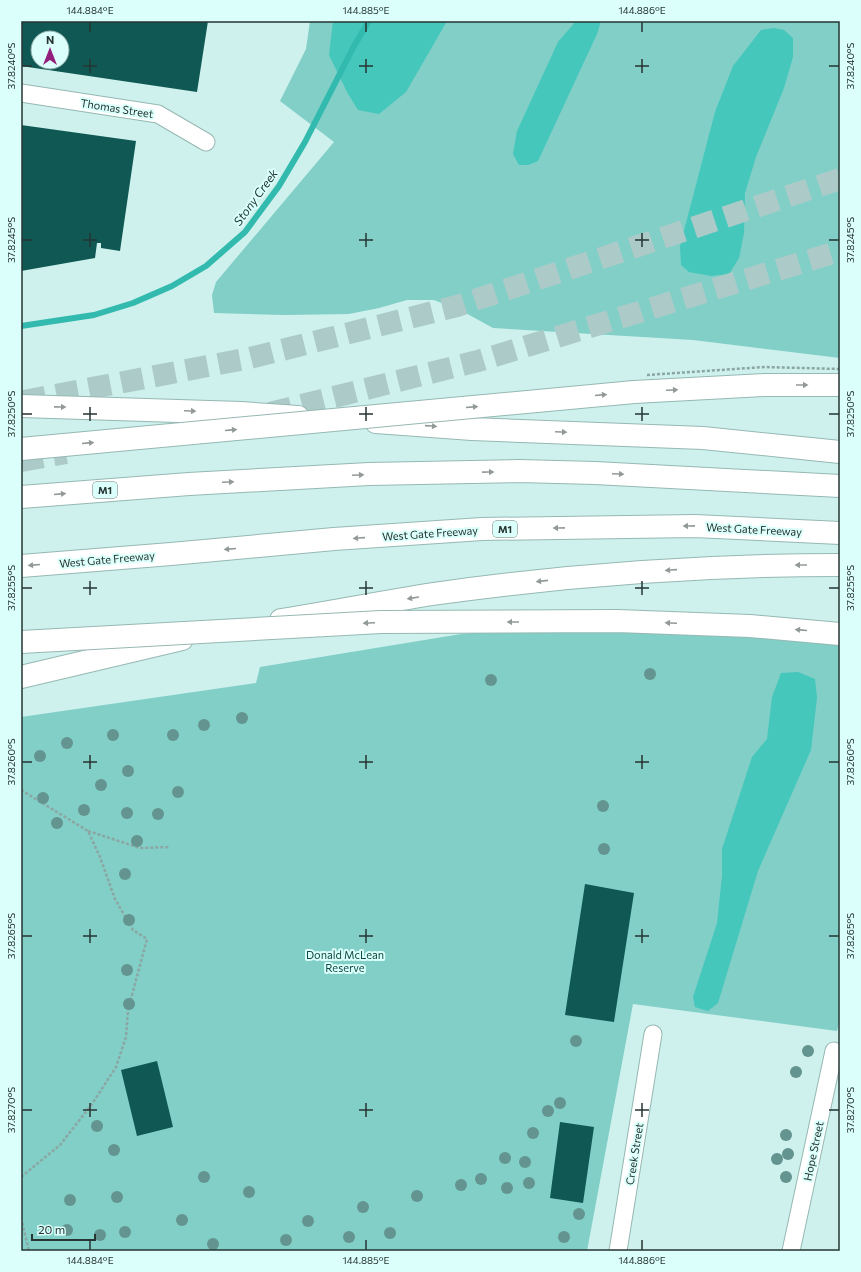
<svg xmlns="http://www.w3.org/2000/svg" width="861" height="1272" font-family="Commissioner,sans-serif">
	<style>
		.green { fill: #81cfc7 }
		.forest { fill: #45c7bc }
		.lines { fill: none; stroke-linecap: round; stroke-linejoin: round }
		.stream { stroke: #33baaf; stroke-width: 6 }
		.building { fill: #105853; fill-rule: evenodd }
		.highway-tunnel { stroke: #accbc8; stroke-width: 22; stroke-dasharray: 22 11; stroke-linecap: butt }
		.street-casing { stroke: #96b8b3; stroke-width: 19 }
		.highway-casing { stroke: #96b8b3; stroke-width: 24 }
		.path { stroke: #8ba6a3; stroke-width: 2.5; stroke-dasharray: 3 2; stroke-linecap: butt }
		.street { stroke: #fff; stroke-width: 17 }
		.highway { stroke: #fff; stroke-width: 22 }
		.highway-bridge-casing { stroke: #96b8b3; stroke-width: 24; stroke-linecap: butt }
		.path-bridge { stroke: #8ba6a3; stroke-width: 2.5; stroke-dasharray: 3 2; stroke-linecap: butt }
		.highway-bridge { stroke: #fff; stroke-width: 22 }
		.tree { fill: #649490 }
		.oneway { fill: #929a98 }
		.ticks { fill: none; stroke: #263432; stroke-width: 1.5 }
		.labels { text-anchor: middle; dominant-baseline: central; stroke-width: 4; stroke-linejoin: round; paint-order: stroke }
		.shield { fill: #dbfffa; stroke: #5c716e; stroke-width: 1 }
		.shield-label { font-size: 10px; font-weight: bold; fill: #263432 }
		.street-label { font-size: 11px; fill: #263432; stroke: #dbfffa }
		.park-label { font-size: 11px; fill: #0e4843; stroke: #dbfffa }
		.water-label { font-size: 12px; font-style: italic; fill: #1d3431; stroke: #dbfffa }
		.neatline { fill: none; stroke: #263432; stroke-width: 1.5 }
		.ticks-label { font-size: 10px; text-anchor: middle; fill: #263432 }
	</style>
	<rect width="100%" height="100%" fill="#cef1ed"/>
	<path class="green" d="M310 21H840V358L693 340 493 328 462 311 434 300H407L379 308 349 314 285 315 214 313 212 295 216 282 334 142 280 101 306 49Z
		M673 617 840 623V1019L837 1031 633 1004 587 1251H21V717L256 683 260 667 461 634Z"/>
	<path class="forest" d="M333 21H447L406 92 379 114 358 110 347 92 329 55Z
		M576 21H601L597 34 538 161 528 165H519L513 154 517 131 558 42Z
		M774 28 784 30 793 38V57L784 88 756 157 745 193 744 233 739 258 729 274 711 276 689 272 681 265 680 246 715 112 733 66 761 30Z
		M798 672 815 679 817 698 811 750 758 871 718 1003 708 1011 695 1007 693 997 717 923 722 876V849L752 757 767 739 772 697 781 673Z"/>
	<g class="lines">
		<path class="stream" d="M21 326 94 315 133 303 172 286 206 266 245 232 279 186 305 142 354 46 369 21"/>
	</g>
	<path class="building" d="M21 21H208L197 92 21 66ZM38 38H62V62H38Z
		M21 125 136 141 120 251 101 248V243H97L95 258 21 271Z
		M585 884 634 893 614 1022 565 1015Z
		M157 1061 173 1127 137 1136 121 1070Z
		M560 1122 594 1127 583 1203 550 1198Z"/>
	<g class="lines">
		<path class="highway-tunnel" d="M24 401 250 358 457 306 840 179
			M270 413 478 361 840 251
			M21 461 66 453"/>
		<g class="street-casing">
			<path id="street" d="M21 93 158 114 206 142
				M618 1251 653 1034
				M791 1251 834 1051"/>
		</g>
		<g class="highway-casing">
			<path id="highway" d="M634 392 765 385H840
				M21 406 241 413 298 417
				M376 422 472 429 703 438 840 452
				M21 497 189 484 369 474 519 471 595 473 840 486
				M21 566 171 554 334 539 482 529 695 526 840 533
				M281 620C332 612 382 602 433 594 568 575 704 565 840 565
				M21 677 182 639"/>
		</g>
		<path class="path" d="M21 790 88 831 100 857 115 899 133 930 147 939 128 1010 126 1037 116 1067 92 1104 60 1145 21 1177
			M88 831 140 848 169 847
			M21 1218 29 1251"/>
		<use href="#street" class="street"/>
		<use href="#highway" class="highway"/>
		<g class="highway-bridge-casing">
			<path id="highway-bridge" d="M21 449 634 392
				M21 642 381 622 617 621 750 626 840 634"/>
		</g>
		<path class="path-bridge" d="M647 375 764 367 840 369"/>
		<use href="#highway-bridge" class="highway-bridge"/>
	</g>
	<g class="tree">
		<circle cx="650" cy="674" r="6"/>
		<circle cx="491" cy="680" r="6"/>
		<circle cx="242" cy="718" r="6"/>
		<circle cx="204" cy="725" r="6"/>
		<circle cx="113" cy="735" r="6"/>
		<circle cx="173" cy="735" r="6"/>
		<circle cx="67" cy="743" r="6"/>
		<circle cx="40" cy="756" r="6"/>
		<circle cx="128" cy="771" r="6"/>
		<circle cx="101" cy="785" r="6"/>
		<circle cx="178" cy="792" r="6"/>
		<circle cx="43" cy="798" r="6"/>
		<circle cx="603" cy="806" r="6"/>
		<circle cx="84" cy="810" r="6"/>
		<circle cx="127" cy="813" r="6"/>
		<circle cx="158" cy="814" r="6"/>
		<circle cx="57" cy="823" r="6"/>
		<circle cx="137" cy="841" r="6"/>
		<circle cx="604" cy="849" r="6"/>
		<circle cx="125" cy="874" r="6"/>
		<circle cx="129" cy="920" r="6"/>
		<circle cx="127" cy="970" r="6"/>
		<circle cx="129" cy="1004" r="6"/>
		<circle cx="576" cy="1041" r="6"/>
		<circle cx="808" cy="1051" r="6"/>
		<circle cx="796" cy="1072" r="6"/>
		<circle cx="560" cy="1103" r="6"/>
		<circle cx="548" cy="1111" r="6"/>
		<circle cx="97" cy="1126" r="6"/>
		<circle cx="533" cy="1133" r="6"/>
		<circle cx="786" cy="1135" r="6"/>
		<circle cx="114" cy="1150" r="6"/>
		<circle cx="788" cy="1154" r="6"/>
		<circle cx="505" cy="1158" r="6"/>
		<circle cx="777" cy="1159" r="6"/>
		<circle cx="525" cy="1162" r="6"/>
		<circle cx="204" cy="1177" r="6"/>
		<circle cx="786" cy="1177" r="6"/>
		<circle cx="481" cy="1179" r="6"/>
		<circle cx="529" cy="1183" r="6"/>
		<circle cx="461" cy="1185" r="6"/>
		<circle cx="507" cy="1188" r="6"/>
		<circle cx="249" cy="1192" r="6"/>
		<circle cx="417" cy="1196" r="6"/>
		<circle cx="117" cy="1197" r="6"/>
		<circle cx="70" cy="1200" r="6"/>
		<circle cx="363" cy="1207" r="6"/>
		<circle cx="579" cy="1214" r="6"/>
		<circle cx="182" cy="1220" r="6"/>
		<circle cx="308" cy="1221" r="6"/>
		<circle cx="67" cy="1230" r="6"/>
		<circle cx="125" cy="1232" r="6"/>
		<circle cx="390" cy="1233" r="6"/>
		<circle cx="100" cy="1235" r="6"/>
		<circle cx="349" cy="1237" r="6"/>
		<circle cx="564" cy="1237" r="6"/>
		<circle cx="286" cy="1240" r="6"/>
		<circle cx="213" cy="1244" r="6"/>
	</g>
	<defs><path id="oneway-solid" d="M-6-.8H1V-3.2L6.5 0L1 3.2V.8H-6Z"/></defs>
	<g class="oneway">
		<use href="#oneway-solid" transform="translate(802 385)"/>
		<use href="#oneway-solid" transform="translate(672 390) rotate(-3)"/>
		<use href="#oneway-solid" transform="translate(601 395) rotate(-5)"/>
		<use href="#oneway-solid" transform="translate(60 407) rotate(1)"/>
		<use href="#oneway-solid" transform="translate(472 407) rotate(-5)"/>
		<use href="#oneway-solid" transform="translate(190 411) rotate(2)"/>
		<use href="#oneway-solid" transform="translate(431 426) rotate(4)"/>
		<use href="#oneway-solid" transform="translate(231 430) rotate(-5)"/>
		<use href="#oneway-solid" transform="translate(561 432) rotate(2)"/>
		<use href="#oneway-solid" transform="translate(88 443) rotate(-5)"/>
		<use href="#oneway-solid" transform="translate(488 472) rotate(-1)"/>
		<use href="#oneway-solid" transform="translate(618 474) rotate(3)"/>
		<use href="#oneway-solid" transform="translate(358 475) rotate(-3)"/>
		<use href="#oneway-solid" transform="translate(228 482) rotate(-3)"/>
		<use href="#oneway-solid" transform="translate(60 494) rotate(-5)"/>
		<use href="#oneway-solid" transform="translate(689 526) rotate(179)"/>
		<use href="#oneway-solid" transform="translate(559 528) rotate(179)"/>
		<use href="#oneway-solid" transform="translate(359 538) rotate(176)"/>
		<use href="#oneway-solid" transform="translate(230 549) rotate(175)"/>
		<use href="#oneway-solid" transform="translate(34 565) rotate(175)"/>
		<use href="#oneway-solid" transform="translate(801 565) rotate(180)"/>
		<use href="#oneway-solid" transform="translate(671 570) rotate(176)"/>
		<use href="#oneway-solid" transform="translate(542 581) rotate(174)"/>
		<use href="#oneway-solid" transform="translate(413 598) rotate(171)"/>
		<use href="#oneway-solid" transform="translate(513 622) rotate(180)"/>
		<use href="#oneway-solid" transform="translate(369 623) rotate(177)"/>
		<use href="#oneway-solid" transform="translate(671 623) rotate(-178)"/>
		<use href="#oneway-solid" transform="translate(801 630) rotate(-175)"/>
	</g>
	<path class="ticks" d="M90 22V32M366 22V32M642 22V32M90 59V73M366 59V73M642 59V73M22 66H32M83 66H97M359 66H373M635 66H649M829 66H839M90 233V247M366 233V247M642 233V247M22 240H32M83 240H97M359 240H373M635 240H649M829 240H839M90 407V421M366 407V421M642 407V421M22 414H32M83 414H97M359 414H373M635 414H649M829 414H839M90 581V595M366 581V595M642 581V595M22 588H32M83 588H97M359 588H373M635 588H649M829 588H839M90 755V769M366 755V769M642 755V769M22 762H32M83 762H97M359 762H373M635 762H649M829 762H839M90 929V943M366 929V943M642 929V943M22 936H32M83 936H97M359 936H373M635 936H649M829 936H839M90 1103V1117M366 1103V1117M642 1103V1117M22 1110H32M83 1110H97M359 1110H373M635 1110H649M829 1110H839M90 1240V1250M366 1240V1250M642 1240V1250"/>
	<g class="labels">
		<g class="shield">
			<rect x="93" y="482" width="24" height="16" rx="3"/>
			<rect x="493" y="521" width="24" height="16" rx="3"/>
		</g>
		<g class="shield-label">
			<text x="105" y="490">M1</text>
			<text x="505" y="529">M1</text>
		</g>
		<g class="street-label">
			<text transform="translate(117 108) rotate(9)">Thomas Street</text>
			<text transform="translate(754 529) rotate(3)">West Gate Freeway</text>
			<text transform="translate(430 533) rotate(-4)">West Gate Freeway</text>
			<text transform="translate(107 559) rotate(-5)">West Gate Freeway</text>
			<text transform="translate(813 1151) rotate(-78)">Hope Street</text>
			<text transform="translate(634 1154) rotate(-81)">Creek Street</text>
		</g>
		<g class="park-label">
			<text x="345" y="954">Donald McLean<tspan x="345" dy="13">Reserve</tspan></text>
		</g>
		<g class="water-label">
			<text transform="translate(255 197) rotate(-54)">Stony Creek</text>
		</g>
	</g>
	<rect width="861" height="1272" fill="none" stroke="#dbfffa" stroke-width="44"/>
	<g transform="translate(50 50)"><circle r="19" fill="#dbfffa" stroke="#93aeaa"/>
	<path d="M0-3L7 15L0 10L-7 15Z" fill="#931f7d"/>
	<text y="-6" font-size="11" font-weight="bold" text-anchor="middle" fill="#263432">N</text>
	</g>
	<path d="M32 1234v6h63v-6" fill="none" stroke="#263432" stroke-width="2"/>
	<text x="38" y="1234" font-size="12" fill="#263432" stroke="#dbfffa" stroke-width="3" paint-order="stroke">20 m</text>
	<rect x="22" y="22" width="817" height="1228" class="neatline"/>
	<g class="ticks-label">
		<text x="90" y="14">144.884°E</text>
		<text x="366" y="14">144.885°E</text>
		<text x="642" y="14">144.886°E</text>
		<text transform="translate(11 66) rotate(-90)" y="4">37.8240°S</text>
		<text transform="translate(850 66) rotate(-90)" y="4">37.8240°S</text>
		<text transform="translate(11 240) rotate(-90)" y="4">37.8245°S</text>
		<text transform="translate(850 240) rotate(-90)" y="4">37.8245°S</text>
		<text transform="translate(11 414) rotate(-90)" y="4">37.8250°S</text>
		<text transform="translate(850 414) rotate(-90)" y="4">37.8250°S</text>
		<text transform="translate(11 588) rotate(-90)" y="4">37.8255°S</text>
		<text transform="translate(850 588) rotate(-90)" y="4">37.8255°S</text>
		<text transform="translate(11 762) rotate(-90)" y="4">37.8260°S</text>
		<text transform="translate(850 762) rotate(-90)" y="4">37.8260°S</text>
		<text transform="translate(11 936) rotate(-90)" y="4">37.8265°S</text>
		<text transform="translate(850 936) rotate(-90)" y="4">37.8265°S</text>
		<text transform="translate(11 1110) rotate(-90)" y="4">37.8270°S</text>
		<text transform="translate(850 1110) rotate(-90)" y="4">37.8270°S</text>
		<text x="90" y="1264">144.884°E</text>
		<text x="366" y="1264">144.885°E</text>
		<text x="642" y="1264">144.886°E</text>
	</g>
</svg>
